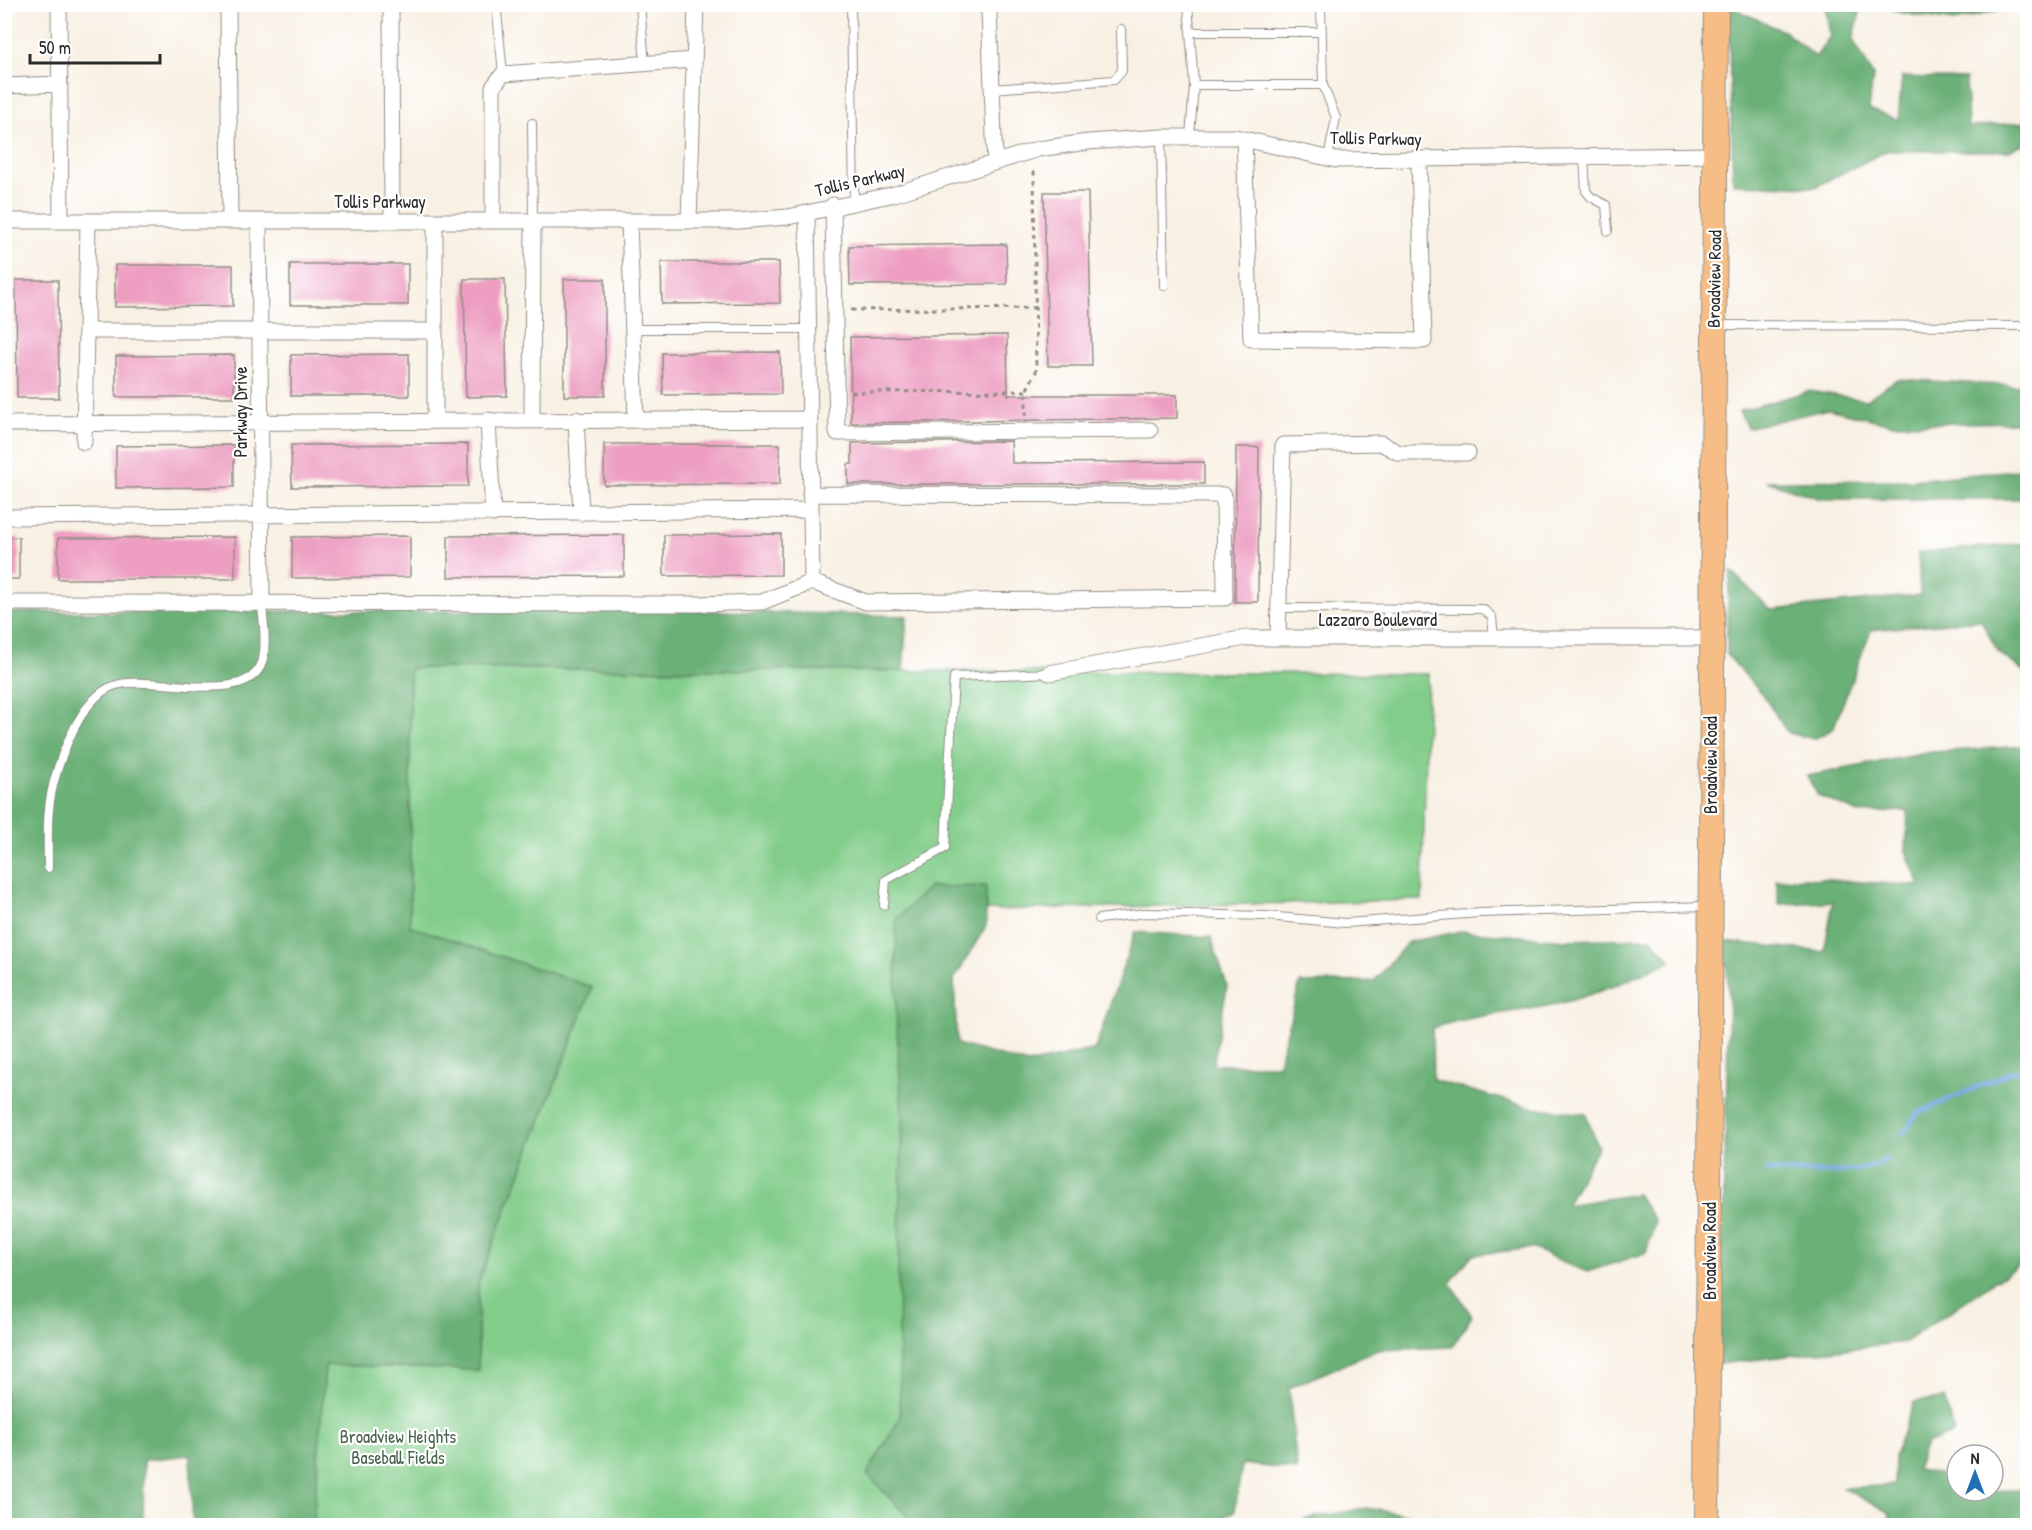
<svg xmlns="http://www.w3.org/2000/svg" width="2032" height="1530" font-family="'Patrick Hand',sans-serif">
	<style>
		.green { fill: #83cd8b; stroke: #577c5b; stroke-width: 1.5 }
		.forest { fill: #6ab077; stroke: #4a6e51; stroke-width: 1.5 }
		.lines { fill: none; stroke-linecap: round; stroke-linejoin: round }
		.stream { stroke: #71a7df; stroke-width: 5 }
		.building { fill: #ed9ec1 }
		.lane-casing { stroke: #928e87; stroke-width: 10 }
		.street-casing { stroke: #928e87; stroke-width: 17 }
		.primary-casing { stroke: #928e87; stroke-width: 26 }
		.path { stroke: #928e87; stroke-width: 3; stroke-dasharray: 4.5 4.5; stroke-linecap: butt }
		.lane { stroke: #fff; stroke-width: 8 }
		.street { stroke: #fff; stroke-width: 15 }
		.primary { stroke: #f6be86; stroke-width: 24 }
		.labels { text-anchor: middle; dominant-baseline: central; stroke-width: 4.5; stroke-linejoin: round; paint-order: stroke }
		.street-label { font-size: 18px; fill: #2b2b2b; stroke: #fff }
		.park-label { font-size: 18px; fill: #4a644d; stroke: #fff }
	</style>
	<rect width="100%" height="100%" fill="#fff"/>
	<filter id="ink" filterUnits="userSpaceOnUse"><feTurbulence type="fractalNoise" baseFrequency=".0167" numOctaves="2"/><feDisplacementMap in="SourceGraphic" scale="12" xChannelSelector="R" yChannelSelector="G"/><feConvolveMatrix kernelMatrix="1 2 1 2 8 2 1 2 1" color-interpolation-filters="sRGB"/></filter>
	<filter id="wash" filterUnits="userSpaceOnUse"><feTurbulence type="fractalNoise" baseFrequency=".008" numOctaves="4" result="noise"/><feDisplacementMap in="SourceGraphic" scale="24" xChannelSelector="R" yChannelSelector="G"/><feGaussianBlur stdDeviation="1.35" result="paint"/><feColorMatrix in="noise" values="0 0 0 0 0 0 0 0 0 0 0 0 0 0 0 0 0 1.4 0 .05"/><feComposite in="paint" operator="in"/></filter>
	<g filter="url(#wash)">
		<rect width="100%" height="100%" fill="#f8f0e3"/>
		<path class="green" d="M410 668 1428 674 1422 900 949 911 929 1525 313 1526 325 1365 478 1370V1283L592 988 410 926Z"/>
		<path class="forest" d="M1825 5H1862L1853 40 1873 75 1869 109 1898 120 1902 77 1966 79 1968 127 2027 122V142L2009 151H1886L1815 187 1733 184 1728 6 1785 32 1816 57 1830 36Z
			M1881 5H2022L1954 21 1901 13Z
			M2027 377V422L1892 424 1828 409 1747 428 1739 411 1809 391 1866 400 1897 379 2017 386Z
			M2027 469V499H1821L1766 481 1913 480Z
			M2027 543V674L1998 652 1981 620 1871 630 1833 729 1814 739 1788 733 1762 694 1727 655V610L1731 571 1771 610 1920 595 1918 553Z
			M675 610 907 616 903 671 410 668V926L592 987 478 1283V1370L325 1365 313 1525H193L190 1455 144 1460 143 1525H5L4 612Z
			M2027 746V1259L1905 1342 1719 1364 1729 1001 1725 941 1824 952 1833 902 1779 904 1776 880 1805 878 1920 886 1906 851 1908 811 1859 813 1818 796 1807 776 1932 752Z
			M986 886V926L954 979 957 1044 1028 1064 1095 1049 1135 932 1211 937 1227 986 1213 1065H1278L1300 983 1374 981 1408 942 1462 931 1566 940 1651 938 1672 961C1638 976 1605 991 1569 1001 1524 1013 1477 1013 1432 1028L1433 1080 1530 1107 1586 1114 1598 1147 1566 1205 1637 1194 1655 1221 1646 1253 1587 1272 1532 1248 1472 1255 1450 1283 1472 1316 1452 1347 1378 1350 1289 1388 1297 1470 1242 1464 1235 1510 1213 1525H908V1517L867 1474 900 1418 898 1276 902 1117 896 1008V919L929 887Z
			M1944 1398 1954 1433 1926 1444 1916 1469 1957 1479V1491L2027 1490V1525H1889L1890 1513 1843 1488 1894 1485V1457L1914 1402Z
			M1366 1508 1435 1519 1434 1525H1295L1306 1519Z"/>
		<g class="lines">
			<path class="stream" d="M1902 1134 1918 1113 2011 1072 2028 1069
				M1767 1171C1793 1172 1867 1177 1886 1159"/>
		</g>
		<g id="blocks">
			<path class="building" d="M1044 192H1088L1092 366H1048Z
				M1006 244 1007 284 850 285 849 246Z
				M661 262H779L780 303 662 304Z
				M290 264H408V305H290Z
				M115 265H233V306L115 307Z
				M464 279H505L507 396 466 397Z
				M564 279H605V396H564Z
				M16 280H58L59 398H17Z
				M1007 335 1008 395H1177V418L851 423 850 337Z
				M780 352 781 394 663 395 662 353Z
				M409 354V396H291V355Z
				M234 355V397H116V356Z
				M1011 441 1012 463 1204 462V484H848V464H852V443Z
				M468 444V486L292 487 291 445Z
				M604 444H780V484L604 485Z
				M234 445V487L116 488V446Z
				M1236 447H1259L1258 602H1235Z
				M781 534V575L664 576V535Z
				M624 535V576L448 577V536Z
				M410 536V577L292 578V537Z
				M19 537V579H4V538Z
				M235 537V579H58V538Z"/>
		</g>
	</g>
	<g filter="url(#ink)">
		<use href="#blocks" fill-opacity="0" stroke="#928e87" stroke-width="1.5"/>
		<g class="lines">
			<g class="lane-casing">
				<path id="lane" d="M640 4 645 64
					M851 4 854 202
					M1188 4 1194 85H1323
					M1321 4 1323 85 1336 118 1328 158
					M497 12 503 74
					M1190 32H1322
					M992 89 1114 80 1122 71 1121 29
					M532 123 533 221
					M1161 137 1164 286
					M1190 137 1194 85
					M1584 157 1586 191 1591 197 1606 205 1608 231
					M1718 325 2028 326
					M632 329H809
					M1279 608 1483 609 1492 617 1494 638
					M1387 609V638
					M48 868C48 849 47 828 49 809 52 774 78 696 116 685 151 674 252 709 263 659 267 641 263 621 262 604
					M884 905 886 880 945 848 954 677 1049 673
					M1099 919 1145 913 1266 916 1346 923 1480 913 1708 906"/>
			</g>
			<g class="street-casing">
				<path id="street" d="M59 4 61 221
					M228 4 230 221
					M391 4 392 221
					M983 4 989 11 995 162
					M4 86 59 84
					M1244 139 1251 339 1424 341 1419 159
					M833 205 837 433 1150 430
					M807 213 812 582
					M4 221H738L788 217 895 194 1038 149 1088 142 1161 137H1235L1336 160 1715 155
					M259 221 262 604
					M435 221V420
					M493 221V87L503 74 694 60
					M629 221 636 419
					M689 221 696 4
					M86 331H435
					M576 419 581 513
					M488 420 493 514
					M532 420 533 221
					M4 424 810 419
					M84 442 88 221
					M4 517 810 510
					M4 603 697 604 762 602 812 582 866 602 1225 598 1224 495 810 494
					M1278 638 1283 445 1381 443 1399 453H1468
					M1049 673 1246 638H1711"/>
			</g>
			<g class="primary-casing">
				<path id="primary" d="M1707 1526 1716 4"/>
			</g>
			<path class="path" d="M851 310 1035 308
				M851 392 1026 391
				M1026 416V391L1036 372 1034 171"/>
			<use href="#lane" class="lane"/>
			<use href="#street" class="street"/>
			<use href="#primary" class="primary"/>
		</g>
	</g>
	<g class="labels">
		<g class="street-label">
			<text transform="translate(1376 138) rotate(1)">Tollis Parkway</text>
			<text transform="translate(860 180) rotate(-13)">Tollis Parkway</text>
			<text x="380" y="201">Tollis Parkway</text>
			<text transform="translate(1714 279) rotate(-89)">Broadview Road</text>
			<text transform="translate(240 412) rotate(-90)">Parkway Drive</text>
			<text x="1378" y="619">Lazzaro Boulevard</text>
			<text transform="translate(1710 765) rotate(-90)">Broadview Road</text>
			<text transform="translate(1709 1251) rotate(-90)">Broadview Road</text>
		</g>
		<g class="park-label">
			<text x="398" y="1436">Broadview Heights<tspan x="398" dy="21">Baseball Fields</tspan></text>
		</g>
	</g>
	<rect width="2032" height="1530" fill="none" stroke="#fff" stroke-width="24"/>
	<g transform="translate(1975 1473)"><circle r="28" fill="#ffffff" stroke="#aaaaaa" stroke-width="1.5"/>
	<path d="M0-4.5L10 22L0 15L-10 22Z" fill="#1f6fb2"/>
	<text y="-9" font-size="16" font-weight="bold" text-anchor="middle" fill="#2b2b2b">N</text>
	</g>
	<path d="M30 54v9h130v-9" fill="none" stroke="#2b2b2b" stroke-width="3"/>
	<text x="39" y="54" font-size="18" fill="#2b2b2b" stroke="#ffffff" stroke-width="4.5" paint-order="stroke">50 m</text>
</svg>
